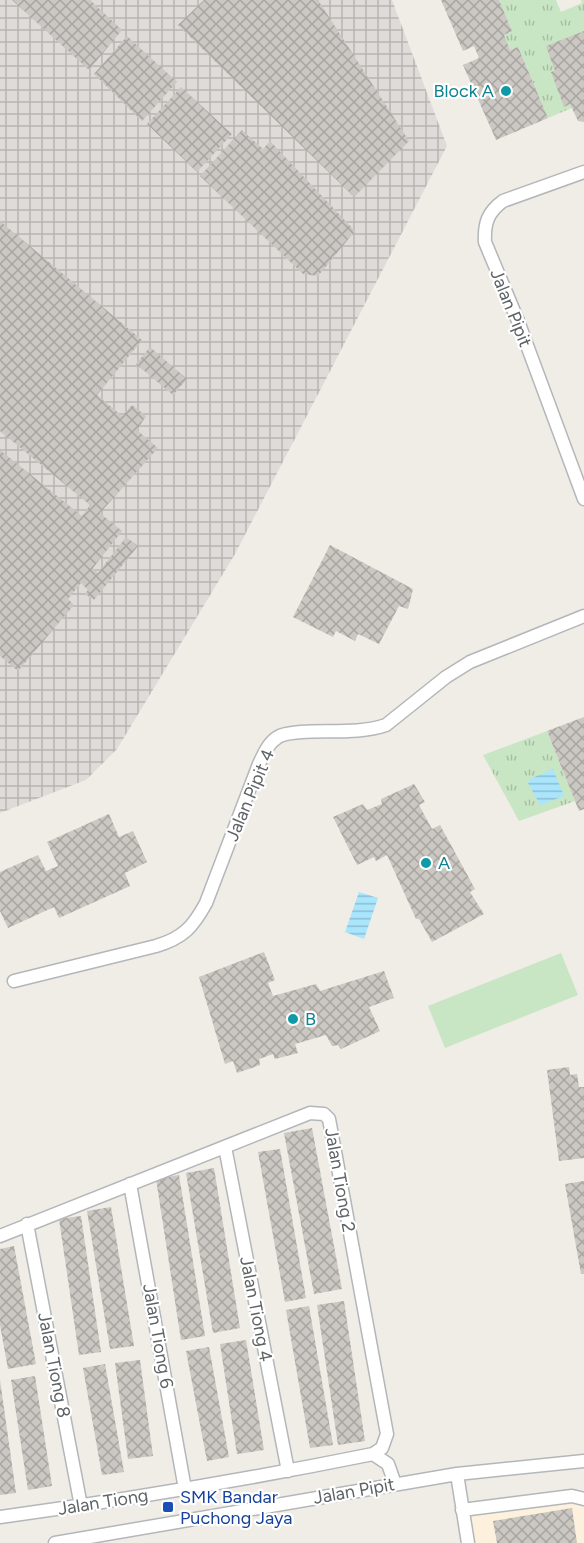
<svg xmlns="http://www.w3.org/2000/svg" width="584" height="1543" font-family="Figtree,sans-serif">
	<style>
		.commercial { fill: #fdf1de }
		.industrial { fill: url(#industrial-grid) }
		.park { fill: url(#park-tufts) }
		.pitch { fill: #c9e6c4 }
		.water { fill: url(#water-rules) }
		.building { fill: url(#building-cross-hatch) }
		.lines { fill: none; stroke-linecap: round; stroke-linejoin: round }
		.minor-casing { stroke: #b3b7ba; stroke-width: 15 }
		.minor { stroke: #fff; stroke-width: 12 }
		.culture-dot { fill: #0f9aa8; stroke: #fff; stroke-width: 2 }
		.transit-dot { fill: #1a4fb4; stroke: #fff; stroke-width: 2 }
		.labels { text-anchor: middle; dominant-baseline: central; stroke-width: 4.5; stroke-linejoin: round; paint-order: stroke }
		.culture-label { font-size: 18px; fill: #0d838f; stroke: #fff; text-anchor: start }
		.street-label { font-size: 18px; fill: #5e6366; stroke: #fff }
		.transit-label { font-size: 18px; fill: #164399; stroke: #fff; text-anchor: start }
	</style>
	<defs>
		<pattern id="industrial-grid" width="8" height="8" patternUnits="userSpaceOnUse" patternTransform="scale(1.5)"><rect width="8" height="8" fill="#dfdbd8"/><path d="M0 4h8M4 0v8" fill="none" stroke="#b8b5b3"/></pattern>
		<pattern id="park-tufts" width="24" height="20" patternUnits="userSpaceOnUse" patternTransform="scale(1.5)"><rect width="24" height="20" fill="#c9e6c4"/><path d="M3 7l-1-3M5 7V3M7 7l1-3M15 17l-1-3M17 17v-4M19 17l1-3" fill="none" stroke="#a6bea3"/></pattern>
		<pattern id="water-rules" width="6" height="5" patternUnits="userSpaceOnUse" patternTransform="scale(1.5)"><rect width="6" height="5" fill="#a9e5fd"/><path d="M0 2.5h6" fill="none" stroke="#8dbdd1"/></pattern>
		<pattern id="building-cross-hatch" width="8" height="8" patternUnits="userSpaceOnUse" patternTransform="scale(1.5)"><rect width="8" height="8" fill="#cbc7c2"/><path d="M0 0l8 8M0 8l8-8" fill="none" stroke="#a8a5a1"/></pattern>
	</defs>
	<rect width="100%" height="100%" fill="#f0ece6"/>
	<path class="commercial" d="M573 1502H580L584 1508V1543H473L470 1516Z"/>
	<path class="industrial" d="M0 0H392L447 146 235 554 117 749 86 780 0 813Z"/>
	<path class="park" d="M499 0H556L561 12 582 3 581 0H584V103L548 118 518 47 510 50 504 35 512 31Z
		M547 731 575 801 519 821 483 755Z"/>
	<path class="pitch" d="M561 953 578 995 445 1048 428 1006Z"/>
	<path class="water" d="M553 769 564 796 540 805 528 783 530 779Z
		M359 892 378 898 364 939 345 932Z"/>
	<path class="building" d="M12 0H90L122 30 89 70Z
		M204 0H318L409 141 354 197 178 25Z
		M441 0H499L512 31 504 35 510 50 518 47 548 118 496 140 463 65 479 58 474 46 463 51Z
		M584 31V122L578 121 570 104 564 107 551 72 555 71 546 46Z
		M127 36 177 82 142 121 94 74Z
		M181 87 232 134 197 172 147 124Z
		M242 130 263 149 270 141 355 231 318 276 303 274 200 176Z
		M0 221 142 340 97 395 122 416 132 405 146 416 137 430 158 448 100 513 122 531 93 568 98 573 126 537 138 546 94 600 85 594 88 590 81 583 68 599 74 605 18 671 0 656V450L82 516 90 505 0 431Z
		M150 347 187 379 173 395 136 364Z
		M330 545 413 589 408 609 399 606 379 644 358 634 355 641 336 631 333 637 293 617Z
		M584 717V809L579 811 547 731Z
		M414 784 425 802 419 805 432 829 440 825 475 889 470 892 484 914 432 942 419 919H416L387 855 376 861 374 857 357 865 333 817 363 804 367 810 382 804 381 799Z
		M109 814 119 837 133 831 147 862 125 873 130 886 59 918 54 907 8 928 0 911V872L38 855 46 871 58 866 47 842Z
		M264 952 275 980 268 983 273 996 316 984 320 991 384 971 394 998 369 1007 380 1031 341 1049 338 1045 332 1046 326 1035 295 1044 298 1053 275 1059 273 1054 259 1059 260 1065 237 1073 233 1061 225 1064 199 977Z
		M569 1067 570 1075 577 1074 579 1087H584V1158L559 1161 547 1070Z
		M312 1128 342 1289 314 1294 284 1133Z
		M280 1149 306 1298 285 1302 258 1152Z
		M214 1168 240 1328 213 1333 186 1173Z
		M179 1175 205 1336 181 1340 156 1179Z
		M584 1181V1274H581L565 1184Z
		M111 1207 134 1346 110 1349 87 1211Z
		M81 1216 101 1352 79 1355 59 1219Z
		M14 1246 36 1364 8 1369 0 1325V1249Z
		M344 1301 365 1441 338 1445 317 1305Z
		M309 1306 333 1445 310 1448 286 1310Z
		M246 1340 264 1450 237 1454 220 1344Z
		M209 1347 229 1457 207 1461 186 1351Z
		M140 1360 153 1456 128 1459 115 1363Z
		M105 1364 124 1472 102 1475 83 1368Z
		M35 1376 52 1486 28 1490 11 1380Z
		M0 1380 16 1493 0 1495Z
		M572 1508 577 1543H497L493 1521Z"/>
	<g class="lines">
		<g class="minor-casing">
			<path id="minor" d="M584 172 503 201C488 212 484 223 485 242L518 321 584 499
				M14 981 156 946C183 938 193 927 206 903L259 764C264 754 268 743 278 737 284 733 293 733 301 732 328 730 360 734 386 725L446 677 470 662 584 616
				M225 1147 288 1471
				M130 1184 185 1489
				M27 1224 81 1506
				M0 1236 310 1113 324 1114 329 1119 387 1434 382 1448 373 1454C249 1479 125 1500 0 1517
				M373 1454 388 1464 395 1484
				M457 1474 468 1543
				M462 1510 572 1496 584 1499
				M55 1543 457 1474 584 1461"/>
		</g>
		<use href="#minor" class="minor"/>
	</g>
	<g class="culture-dot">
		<circle cx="506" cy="91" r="6"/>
		<circle cx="426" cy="863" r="6"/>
		<circle cx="293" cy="1019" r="6"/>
	</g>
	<rect class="transit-dot" x="162" y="1501" width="12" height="12" rx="3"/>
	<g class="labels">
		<g class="culture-label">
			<text x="494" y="91" text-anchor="end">Block A</text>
			<text x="438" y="863">A</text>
			<text x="305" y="1019">B</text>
		</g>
		<g class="street-label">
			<text transform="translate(511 308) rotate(68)">Jalan Pipit</text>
			<text transform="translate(250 795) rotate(-67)">Jalan Pipit 4</text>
			<text transform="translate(340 1180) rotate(80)">Jalan Tiong 2</text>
			<text transform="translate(256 1309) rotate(79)">Jalan Tiong 4</text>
			<text transform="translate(158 1336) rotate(80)">Jalan Tiong 6</text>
			<text transform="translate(54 1365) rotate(79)">Jalan Tiong 8</text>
			<text transform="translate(354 1491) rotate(-10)">Jalan Pipit</text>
			<text transform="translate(103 1502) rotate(-9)">Jalan Tiong</text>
		</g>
		<g class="transit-label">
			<text x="180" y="1497">SMK Bandar<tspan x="180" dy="21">Puchong Jaya</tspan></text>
		</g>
	</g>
</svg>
